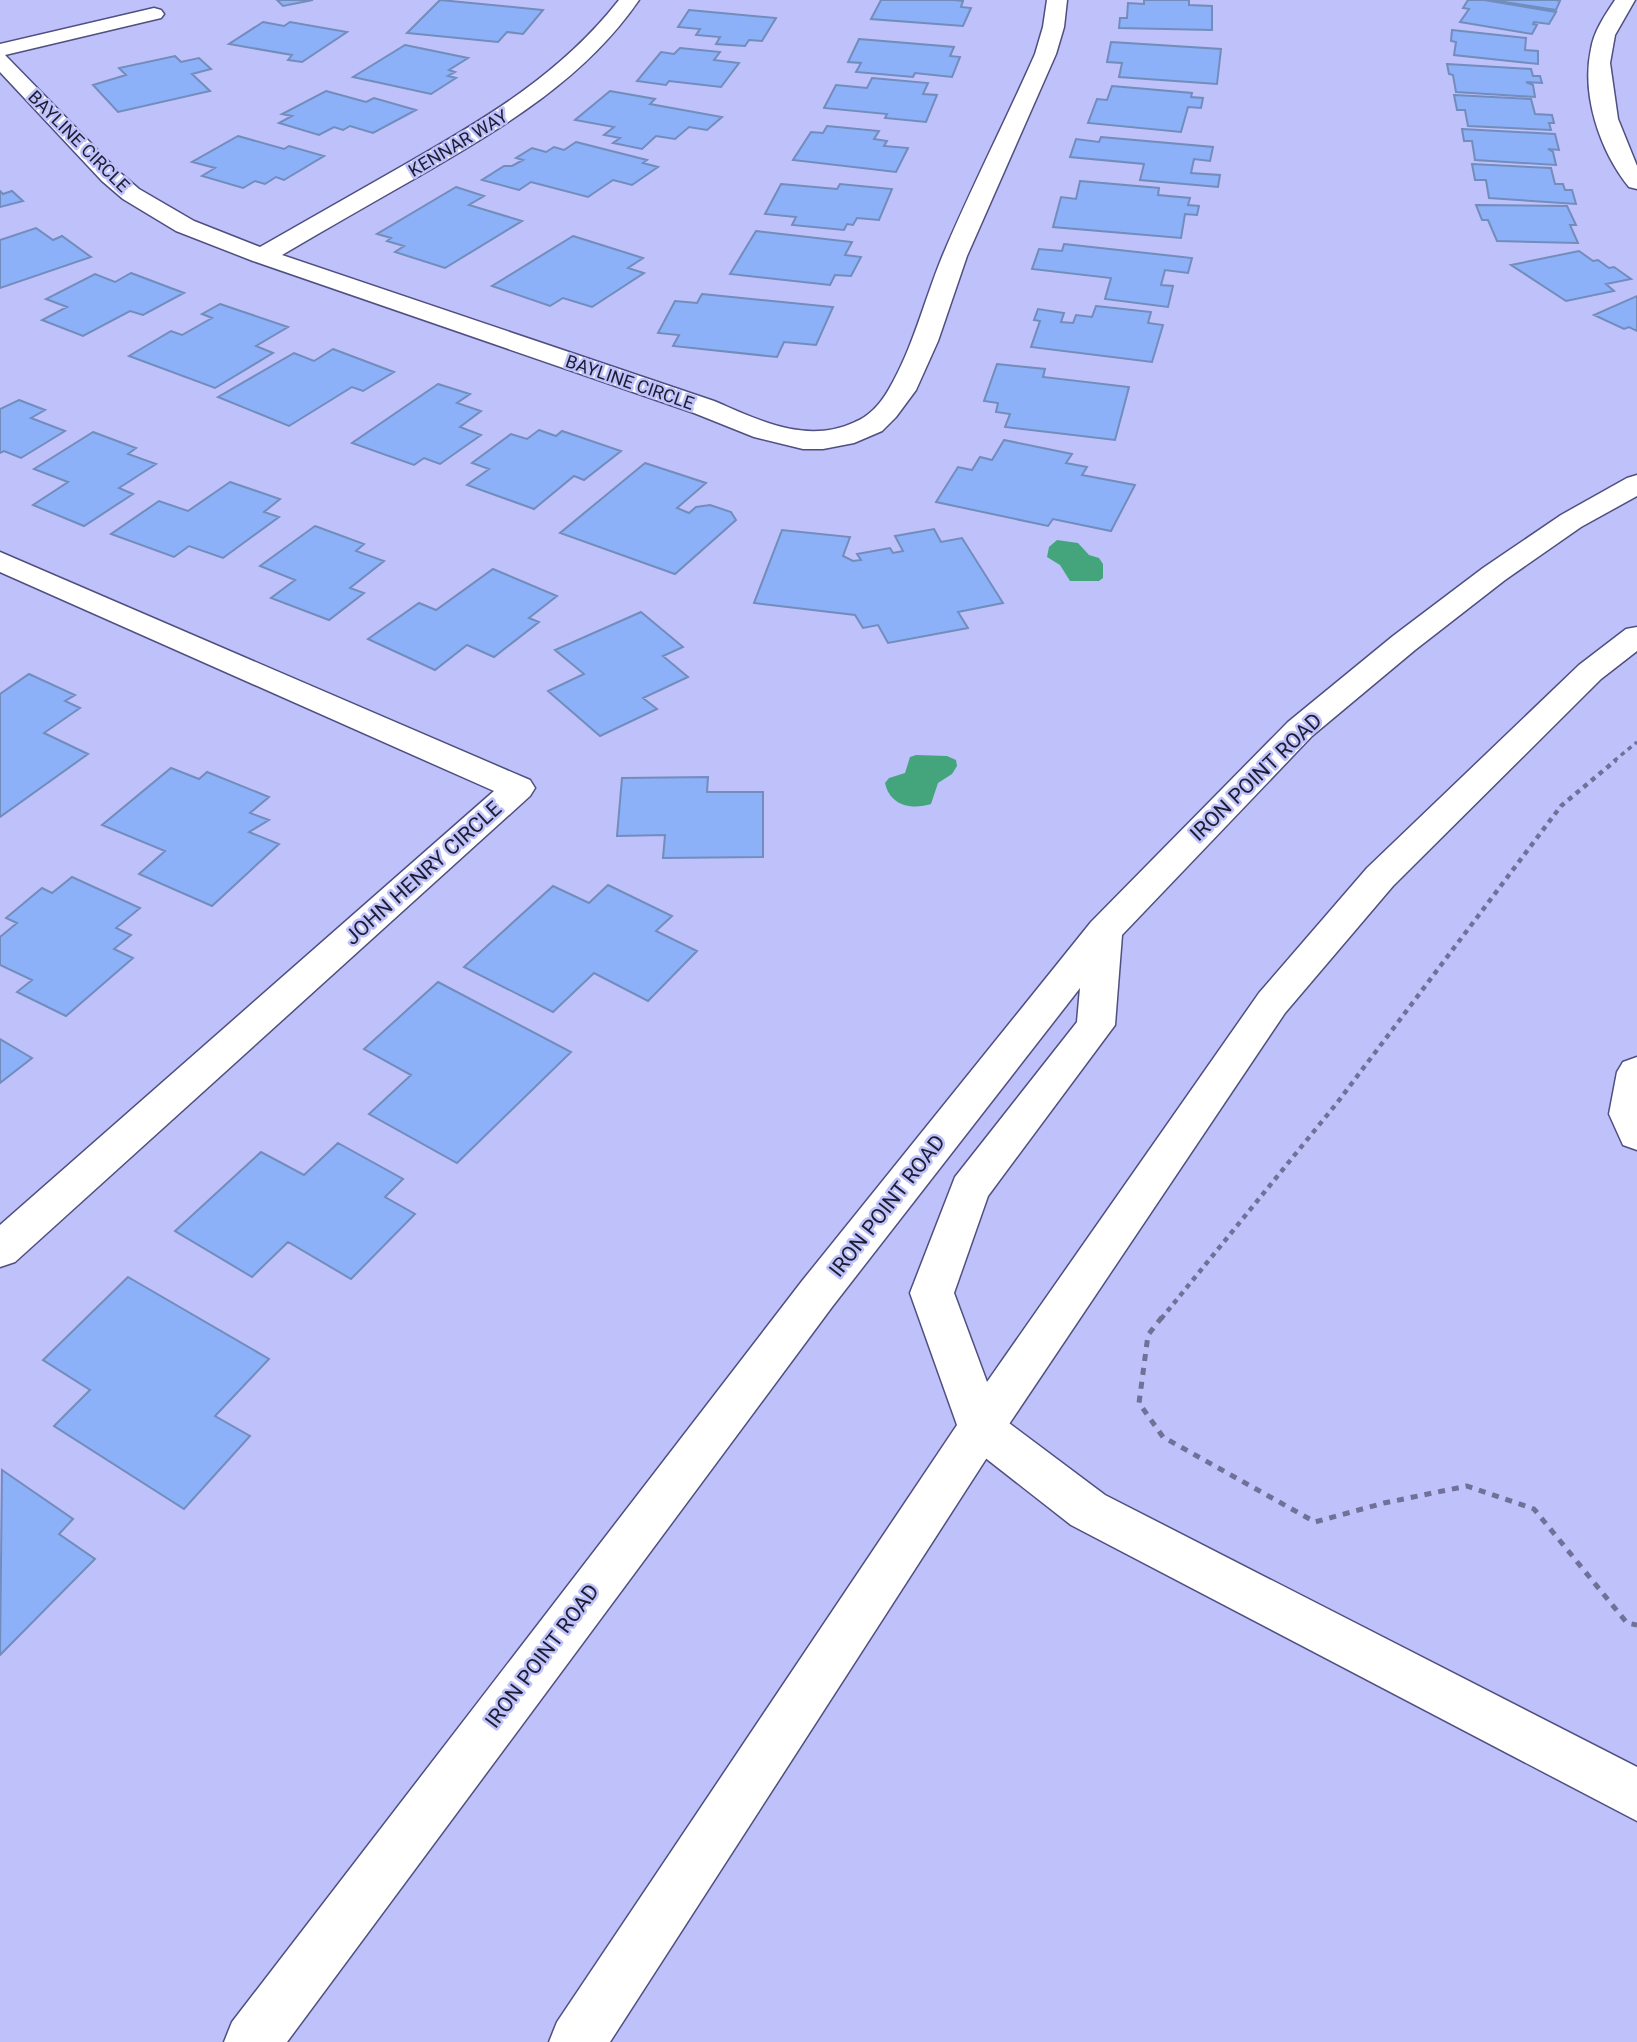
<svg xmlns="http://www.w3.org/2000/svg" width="1637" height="2042" font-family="Roboto,sans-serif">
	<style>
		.water { fill: #44a57c }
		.building { fill: #8cb1f9; stroke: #728cbc; stroke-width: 2 }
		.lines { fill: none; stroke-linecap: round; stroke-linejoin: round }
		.minor-casing { stroke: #4f4f80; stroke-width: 3 }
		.major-casing { stroke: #4f4f80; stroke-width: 3 }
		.path-far2 { stroke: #707198; stroke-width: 3.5; stroke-dasharray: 4.5 4.5; stroke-linecap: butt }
		.path-far1 { stroke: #707198; stroke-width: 4.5; stroke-dasharray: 5 5; stroke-linecap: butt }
		.path { stroke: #707198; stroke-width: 5; stroke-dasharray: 7 7; stroke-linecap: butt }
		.minor { fill: #fff; fill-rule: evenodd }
		.major { fill: #fff; fill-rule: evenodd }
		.labels { text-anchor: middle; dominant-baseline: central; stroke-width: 5; stroke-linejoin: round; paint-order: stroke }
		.far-street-label { font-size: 18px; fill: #1d1d32; stroke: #bfc1fa }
		.street-label { font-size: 21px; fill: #1d1d32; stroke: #bfc1fa }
	</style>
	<rect width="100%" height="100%" fill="#bfc1fa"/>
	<path class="water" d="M1057 540 1078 543 1089 555 1099 558 1103 564V578L1099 581H1070L1060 565 1047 557 1049 547Z
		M916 755 947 756 956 760 957 766 952 774 938 783 931 804C912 810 890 806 885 783L889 778 905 773 910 757Z"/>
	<path class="building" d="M277 0H313L283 6Z
		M440 0 543 10 523 34 507 32 498 42 407 33Z
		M881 0H954L963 1 961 7 971 8 963 26 871 19Z
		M1144 0H1189V5L1212 6V30L1119 28 1120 18H1127L1128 3 1144 4Z
		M1468 0H1484L1556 12 1549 24 1534 22 1533 24 1537 25 1532 34 1460 22 1469 9 1463 8Z
		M1491 0H1556L1560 1 1556 10Z
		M689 10 776 18 762 41 749 40 745 46 716 44 720 37 696 35 700 29 678 27Z
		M263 22 284 26 290 22 347 32 302 62 288 60 292 55 229 44Z
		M1452 30 1526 38 1525 50 1538 51V64L1454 55 1456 42 1451 41Z
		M859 39 954 47 950 56 960 57 952 77 915 73 913 77 856 72 861 63 848 62Z
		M1111 42 1221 49 1217 84 1119 77 1122 63 1107 62Z
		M405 45 468 58 449 70 455 72 448 76 456 78 431 94 353 77Z
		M680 48 720 52 714 60 739 63 721 87 669 81 666 85 637 81 661 52 674 54Z
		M175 56 181 62 199 58 211 69 192 74 210 91 118 112 93 85 126 75 119 68Z
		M1447 64 1531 69 1533 76H1540L1542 83 1526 82 1533 85 1535 97 1456 92 1453 75 1449 74Z
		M872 78 928 83 923 94 937 95 926 122 885 118 887 114 824 108 836 85 867 88Z
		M1112 86 1192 93 1191 97 1203 98 1201 108 1188 107 1181 132 1088 123 1097 99 1107 100Z
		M326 91 366 102 374 98 416 110 373 133 350 126 343 130 334 127 319 135 279 123 292 116 282 114Z
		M610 91 655 99 650 104 722 117 707 130 689 127 675 139 656 136 642 149 613 143 620 138 604 135 614 127 575 120Z
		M1454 95 1531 99 1535 114 1552 115 1554 123H1549L1551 130 1468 126 1465 110H1457Z
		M827 126 879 131 874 139 887 141 884 146 908 148 896 172 793 160 811 132 823 133Z
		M1462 129 1555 134 1559 150 1548 149 1553 152 1556 165 1475 160 1472 141H1464Z
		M238 136 284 149 289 146 324 156 284 180 276 177 265 184 255 181 243 188 202 176 215 168 192 162Z
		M1101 137 1213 147 1210 161 1194 159 1191 173 1220 175 1218 187 1140 180 1144 164 1070 157 1076 139 1099 142Z
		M576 142 647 160 643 163 658 167 632 185 613 180 588 197 531 182 519 190 482 180 504 166H512L523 160 516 158 532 148 546 152 554 147 564 150Z
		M1472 164 1551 168 1555 184H1563L1565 190H1572L1576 204 1489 198 1486 180H1475Z
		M1080 181 1159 188 1158 195 1190 198 1188 205 1199 206 1197 215 1185 214 1181 238 1053 227 1061 197 1076 199Z
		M781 184 837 189 840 184 892 189 879 220 857 218 853 225 847 224 844 230 792 225 796 217 765 214Z
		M456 187 484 196 469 205 522 221 445 268 395 252 404 246 387 241 391 238 377 234Z
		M0 191 3 194 12 191 23 201 0 207Z
		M1476 205 1567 206 1576 225H1570L1578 243 1497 241 1488 220H1482Z
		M36 228 53 240 62 236 91 257 0 288V240Z
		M756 231 852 242 845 255 861 257 851 276 835 275 830 285 730 274Z
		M573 236 643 258 628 268 644 273 592 307 563 298 550 306 492 286Z
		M1064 244 1192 258 1188 273 1165 270 1161 285 1173 286 1168 307 1105 299 1111 278 1032 269 1039 249 1062 251Z
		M1579 251 1593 261 1598 260 1609 268 1614 267 1631 279 1606 284 1614 291 1566 301 1511 265Z
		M131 273 184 293 143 315 130 311 83 336 42 320 67 307 46 299 95 274 115 282Z
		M702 294 833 307 816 345 784 342 777 357 673 346 679 335 658 333 675 301 697 303Z
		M1637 296V331L1629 327 1624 329 1594 315Z
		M220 304 288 327 256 346 273 353 215 388 129 356 171 331 182 335 212 318 202 314Z
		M1096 306 1151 312 1148 323 1163 325 1152 362 1031 347 1040 321 1034 320 1038 309 1064 313 1061 322 1073 323 1076 315 1092 317Z
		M333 349 394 372 363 391 352 387 289 426 218 397 294 353 314 361Z
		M997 364 1045 369 1043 377 1129 387 1115 440 1005 427 1010 414 996 412 998 403 984 401Z
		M438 384 470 394 457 403 481 411 460 427 481 435 440 464 424 458 414 465 352 443Z
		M19 400 45 410 31 418 65 431 21 458 4 451 0 453V409Z
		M539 430 556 436 562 431 621 451 584 480 574 476 534 509 467 485 489 469 472 463 511 434 527 439Z
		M93 432 136 448 128 454 156 464 119 488 133 494 84 526 33 505 68 482 34 469Z
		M1004 440 1072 454 1066 463 1087 467 1082 475 1135 485 1111 531 1053 519 1048 526 936 502 958 467 972 470 980 457 992 460Z
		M645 463 706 483 677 508 689 513 696 507 710 505 731 512 736 520 675 574 560 533Z
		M230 482 280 499 264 512 279 517 223 558 189 546 174 557 111 534 159 501 188 511Z
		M315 526 364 544 356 551 384 561 350 588 364 593 329 620 271 598 295 580 260 566Z
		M934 529 941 542 962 538 1003 603 958 612 968 628 888 643 878 625 863 628 855 615 754 603 782 530 850 537 843 556 853 561 861 560 857 554 890 548 893 553 903 551 895 536Z
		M493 569 557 596 529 618 539 622 494 657 467 645 435 670 368 639 419 603 436 610Z
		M641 612 683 647 663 656 688 677 643 698 657 709 600 736 548 691 584 674 555 650Z
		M29 674 75 695 65 701 80 708 44 733 88 754 0 817V694Z
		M171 768 199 779 207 772 269 797 250 813 269 820 249 832 279 844 212 906 139 874 165 851 102 825Z
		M708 777 707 792H763V857L663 858 665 835 617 836 622 778Z
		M72 877 140 908 116 928 131 935 114 949 133 958 66 1016 17 992 32 980 0 965V937L17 923 6 918 42 888 52 893Z
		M608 885 672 916 656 931 697 951 648 1001 594 973 553 1012 464 967 553 886 589 903Z
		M438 982 571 1052 457 1163 369 1114 411 1075 364 1049Z
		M0 1039 32 1058 0 1083Z
		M338 1143 403 1179 385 1197 415 1214 351 1279 288 1242 252 1277 175 1231 261 1152 304 1175Z
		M128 1277 269 1359 215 1416 250 1436 184 1509 54 1426 90 1390 43 1360Z
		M2 1470 73 1519 59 1534 95 1559 0 1655Z"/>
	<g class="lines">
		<g class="minor-casing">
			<path id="minor" d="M619 0H639C584 80 503 127 421 175 375 201 328 228 282 255L714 401C759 420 806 445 855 422 870 416 881 403 889 389 913 348 924 301 942 257 971 188 1005 122 1035 54L1043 27 1047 0H1067L1064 27 1056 54 967 256 938 341 916 390 896 417 882 431 854 443 823 449H803L754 437 694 413 253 261 176 231 123 199 102 181 0 72V44L154 8 161 10 164 14 161 18 5 55 118 171 139 189 194 221 260 247C308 220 356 192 404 165 485 119 561 74 619 0Z
				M1615 0H1635L1615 35 1610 63 1618 119 1637 166V189L1629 187C1600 151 1581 95 1591 49 1594 31 1605 15 1615 0Z
				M0 552 530 780 535 788 530 796 15 1262 0 1267V1225L494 791 0 572Z
				M1637 1057V1150L1623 1145 1609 1114 1617 1072 1623 1062Z
				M981 1408 997 1414 1105 1495 1637 1767V1821L1071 1525 965 1442 958 1428 965 1414Z"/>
		</g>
		<g class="major-casing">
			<path id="major" d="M1637 475V496L1581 527 1505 580 1415 650 1312 736 1122 935 1115 1025 988 1196 954 1293 987 1382 1259 993 1367 868 1579 665 1626 629 1637 627V651L1601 679 1393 886 1285 1013 997 1442 610 2042H549L557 2022 957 1425 910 1293 955 1177 1077 1022 1080 988 832 1307 287 2042H224L232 2022 802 1281 1091 922 1288 722 1393 636 1483 568 1561 515 1627 478Z"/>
		</g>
		<path class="path-far2" d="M1614 761 1637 742"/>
		<path class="path-far1" d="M1161 1319 1337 1103 1561 806 1616 760"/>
		<path class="path" d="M1162 1317 1148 1335 1139 1403 1163 1437 1315 1522 1384 1503 1467 1486 1534 1509 1627 1623 1637 1625"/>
		<use href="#minor" class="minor"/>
		<use href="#major" class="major"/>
	</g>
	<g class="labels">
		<g class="far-street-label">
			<text transform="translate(79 141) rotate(45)">BAYLINE CIRCLE</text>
			<text transform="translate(458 143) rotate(-31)">KENNAR WAY</text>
			<text transform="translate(630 382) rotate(19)">BAYLINE CIRCLE</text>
		</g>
		<g class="street-label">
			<text transform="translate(1256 777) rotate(-44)">IRON POINT ROAD</text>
			<text transform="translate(423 873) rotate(-42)">JOHN HENRY CIRCLE</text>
			<text transform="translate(887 1206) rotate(-52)">IRON POINT ROAD</text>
			<text transform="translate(542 1656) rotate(-53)">IRON POINT ROAD</text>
		</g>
	</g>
</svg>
